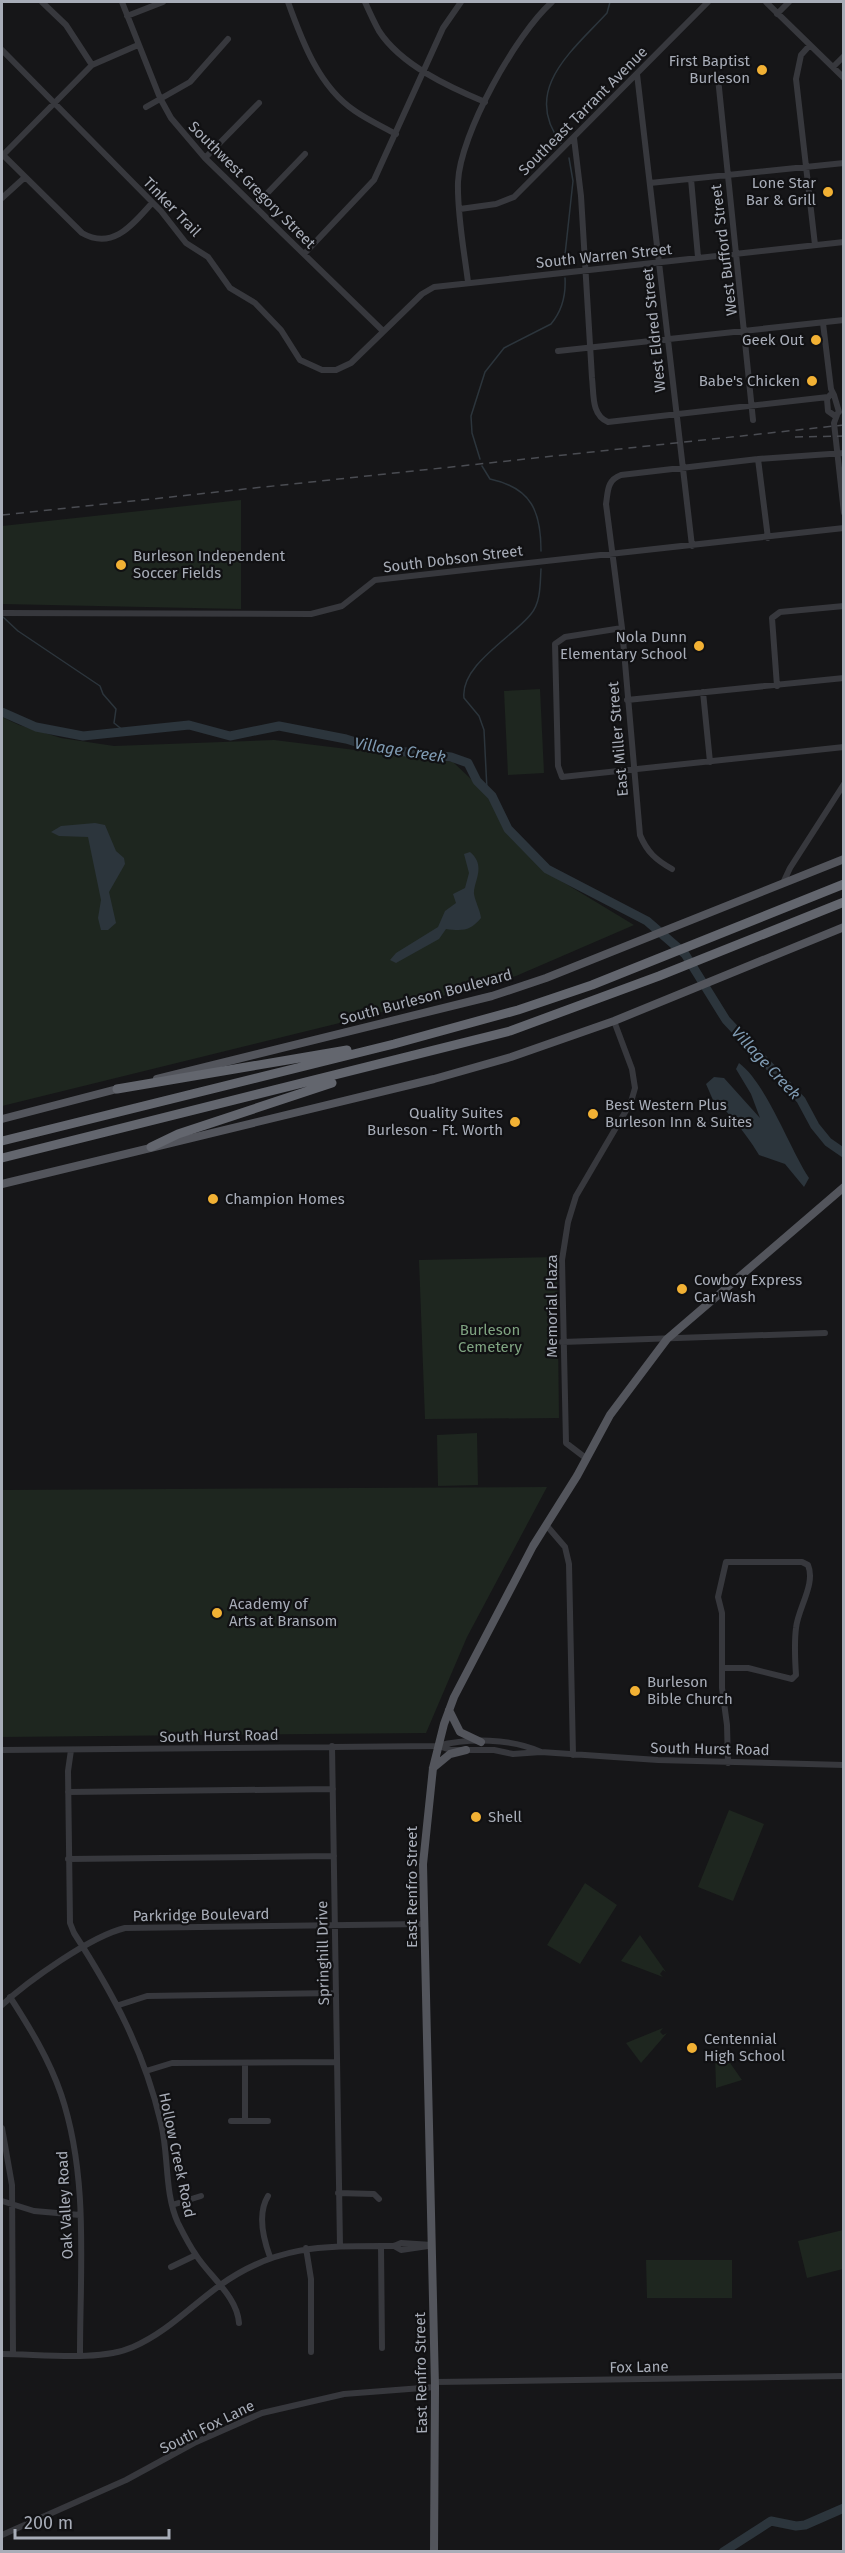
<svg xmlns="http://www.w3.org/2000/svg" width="845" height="2553" font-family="'Fira Sans',sans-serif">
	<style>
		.green { fill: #1e261f }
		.water { fill: #2c353c }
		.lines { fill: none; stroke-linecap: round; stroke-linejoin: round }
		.stream { stroke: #2c353c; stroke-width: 1.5 }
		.river { stroke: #2c353c; stroke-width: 9 }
		.minor { stroke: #37383d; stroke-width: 6 }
		.major { stroke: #53555c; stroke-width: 8 }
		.highway { stroke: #63666e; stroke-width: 9 }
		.rail { stroke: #4a4c52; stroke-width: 1.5; stroke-dasharray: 8 6; stroke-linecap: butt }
		.poi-dot { fill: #f2b134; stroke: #111113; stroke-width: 2 }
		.labels { text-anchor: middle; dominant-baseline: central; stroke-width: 4.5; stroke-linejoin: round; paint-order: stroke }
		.poi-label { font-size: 15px; fill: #a8adb8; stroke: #111113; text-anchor: start }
		.street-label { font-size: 15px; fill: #a8adb8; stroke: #111113 }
		.park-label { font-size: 15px; fill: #7fa381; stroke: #111113 }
		.water-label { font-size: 16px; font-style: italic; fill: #7f9bb3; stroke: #111113 }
	</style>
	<rect width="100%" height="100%" fill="#161618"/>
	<path class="green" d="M241 500V609L2 604V526Z
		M540 689 544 773 508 775 504 691Z
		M2 717 19 725 61 738 114 746 274 740 453 762 491 798 504 828 543 870 634 925 516 976 360 1018 2 1106Z
		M557 1257 559 1418 425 1419 419 1260Z
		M477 1433 478 1485 438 1486 437 1435Z
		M547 1487 467 1637 426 1733 2 1737V1490Z
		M729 1810 764 1824 733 1901 698 1887Z
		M585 1883 617 1905 580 1964 547 1945Z
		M640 1935 666 1972 663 1970 660 1974 663 1977 621 1961Z
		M663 2028 660 2032 663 2035 667 2033 641 2063 626 2043Z
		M721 2050 742 2080 716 2088 715 2051 717 2055 721 2054Z
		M843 2230V2269L807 2278 798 2241Z
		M646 2260H732V2298H647Z"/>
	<path class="water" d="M95 823 105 825 116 851 124 858 125 864 109 892 116 923 108 930H101L98 918 101 900 88 837 59 836 51 832 61 826Z
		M470 852C487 866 473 882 474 894 475 901 480 910 481 918 470 931 463 931 446 929L439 939 396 963 390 960 396 953 438 927 445 911 456 903 453 894 465 888 469 873 464 854Z
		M739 1063C766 1083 789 1147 809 1178L804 1187 785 1164 759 1155C752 1142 725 1106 713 1100L706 1084 714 1077 724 1078 760 1118 751 1094 736 1069Z"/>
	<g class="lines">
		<path class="stream" d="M561 143C521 90 572 51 607 13L610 2
			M564 264 573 181 569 158
			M480 459 472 433 471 416 485 372 504 348 551 324C562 311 566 295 565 278
			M482 466 490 479C532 488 541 512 541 551
			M3 617 18 631 100 686 103 694 116 709 114 723 124 731
			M487 790 484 730 479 716 464 698C460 665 514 636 531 614 541 602 540 584 541 569"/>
		<path class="river" d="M2 712 36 727 83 736 189 725 230 736 279 726 346 739 379 749 451 757 468 763 477 781 492 796 508 829 547 869 647 921 685 954 726 1020 801 1100 815 1126 828 1142 844 1153
			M723 2552 771 2521 796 2526 805 2525 844 2508"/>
		<path class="minor" d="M42 2 66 25 92 65
			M122 2 160 98 171 118 205 158 382 330
			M288 2C302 41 319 87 355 111 368 120 383 127 396 134
			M365 2C369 11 374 22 379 31 401 65 449 87 485 102
			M766 2 844 78
			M777 14 789 2
			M127 16 163 2
			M810 45 801 55 796 79 815 245
			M2 50 161 211 186 243 208 257 230 288 255 303 281 330 300 360 322 370H336L351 363 422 294 434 287 844 242
			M833 67 844 56
			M637 74 692 546
			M718 78 753 420
			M146 107 190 82 228 39
			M574 138 581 196 592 378C594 394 591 415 608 422L828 397
			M2 154 82 233C113 251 133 224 152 203
			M3 155 92 65 138 45
			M205 158 259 103
			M691 179 698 257
			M650 183 844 163
			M2 198 24 178
			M255 206 305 154
			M460 209 496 204 514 197 708 2
			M304 254 374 180 443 28 461 2
			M468 282C464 250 457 214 458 182 460 134 516 34 552 2
			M823 323 831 389 834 395
			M558 351 844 320
			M830 395H834L839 412 835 416 828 411 827 399Z
			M837 415 834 423 844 513
			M758 459 768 538
			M2 613 311 614 342 606 375 580 844 528
			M622 628 565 637 555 644 558 766 562 777 844 747
			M777 686 772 618 780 612 844 606
			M703 692 710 762
			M627 700 844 678
			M672 869C656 860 647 852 640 835L622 628 606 504C608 491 607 480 621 475L758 459 844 453
			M783 883 790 868 844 784
			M562 1342 825 1333
			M587 1459 566 1443 562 1260 568 1222 576 1196 631 1102 635 1088 632 1069 614 1021
			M547 1526 565 1547 569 1564 573 1755
			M722 1668H748L792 1679 796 1675C795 1660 794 1644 796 1628 798 1608 816 1584 808 1565L802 1562H726L718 1597 722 1613V1688L727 1725 728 1763
			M332 1746 340 2246
			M438 1746 451 1750H494L513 1754 541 1752 658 1760 844 1765
			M2 1750 437 1746C469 1738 510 1738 541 1752
			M71 1750 68 1771 70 1923 74 1933C114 1995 144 2051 161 2123 169 2155 164 2192 178 2223 183 2233 189 2245 196 2255 210 2277 237 2296 239 2323
			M68 1792 333 1789
			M68 1859 334 1856
			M10 1997C30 2028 49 2059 61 2094 89 2177 80 2268 80 2354
			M2 2005C28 1981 91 1936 125 1928L424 1924
			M119 2005 147 1996 335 1993
			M146 2071 172 2063 336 2062
			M245 2120V2063
			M231 2121H268
			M2 2128 12 2185 13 2354
			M338 2193 374 2194 379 2199
			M268 2196C257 2214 263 2238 270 2257
			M2 2201 34 2211 80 2215
			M172 2205 201 2196
			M381 2246 382 2348
			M394 2246 401 2250 428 2246
			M306 2248 311 2279V2352
			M171 2267 196 2255
			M2 2354C40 2354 99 2362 133 2347 167 2332 190 2307 219 2286 277 2244 325 2246 394 2246L401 2243 432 2245
			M435 2382 844 2376
			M2 2535 126 2480 194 2443 262 2413 344 2394 435 2387"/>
		<path class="major" d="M157 1079 492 996 546 978 844 859
			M2 1119 121 1088
			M2 1184 434 1079 511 1057 614 1021 844 927
			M449 1710 460 1732 481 1742
			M433 1768 450 1754 466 1750
			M434 2552 435 2387 423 1864 433 1768 444 1724 454 1697 533 1546 577 1476 610 1415 667 1339 844 1187"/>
		<path class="highway" d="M117 1089 347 1050
			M2 1141 394 1044 518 1010 592 985 844 884
			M151 1147 178 1134 332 1083
			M2 1158 510 1031 659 976 844 902"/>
		<path class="rail" d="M795 437 844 436
			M2 515 844 425"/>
	</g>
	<g class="poi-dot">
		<circle cx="762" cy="70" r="6"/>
		<circle cx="828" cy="192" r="6"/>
		<circle cx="816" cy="340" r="6"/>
		<circle cx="812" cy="381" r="6"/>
		<circle cx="121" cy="565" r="6"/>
		<circle cx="699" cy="646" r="6"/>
		<circle cx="593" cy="1114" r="6"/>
		<circle cx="515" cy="1122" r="6"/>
		<circle cx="213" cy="1199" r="6"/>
		<circle cx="682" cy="1289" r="6"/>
		<circle cx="217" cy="1613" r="6"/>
		<circle cx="635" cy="1691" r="6"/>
		<circle cx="476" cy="1817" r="6"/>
		<circle cx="692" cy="2048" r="6"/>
	</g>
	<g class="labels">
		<g class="poi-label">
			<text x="750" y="61" text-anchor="end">First Baptist<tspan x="750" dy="17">Burleson</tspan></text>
			<text x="816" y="183" text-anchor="end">Lone Star<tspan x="816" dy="17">Bar &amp; Grill</tspan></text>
			<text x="804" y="340" text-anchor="end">Geek Out</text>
			<text x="800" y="381" text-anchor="end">Babe's Chicken</text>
			<text x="133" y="556">Burleson Independent<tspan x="133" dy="17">Soccer Fields</tspan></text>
			<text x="687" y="637" text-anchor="end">Nola Dunn<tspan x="687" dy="17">Elementary School</tspan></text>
			<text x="605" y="1105">Best Western Plus<tspan x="605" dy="17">Burleson Inn &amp; Suites</tspan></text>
			<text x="503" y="1113" text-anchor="end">Quality Suites<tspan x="503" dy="17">Burleson - Ft. Worth</tspan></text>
			<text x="225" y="1199">Champion Homes</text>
			<text x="694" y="1280">Cowboy Express<tspan x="694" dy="17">Car Wash</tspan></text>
			<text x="229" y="1604">Academy of<tspan x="229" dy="17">Arts at Bransom</tspan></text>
			<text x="647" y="1682">Burleson<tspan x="647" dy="17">Bible Church</tspan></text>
			<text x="488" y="1817">Shell</text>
			<text x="704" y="2039">Centennial<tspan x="704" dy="17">High School</tspan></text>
		</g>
		<g class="street-label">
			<text transform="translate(583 111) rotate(-45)">Southeast Tarrant Avenue</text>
			<text transform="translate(252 185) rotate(45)">Southwest Gregory Street</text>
			<text transform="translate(172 207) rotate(46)">Tinker Trail</text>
			<text transform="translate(724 250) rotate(-97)">West Bufford Street</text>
			<text transform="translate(604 256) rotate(-6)">South Warren Street</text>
			<text transform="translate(654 330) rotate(-96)">West Eldred Street</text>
			<text transform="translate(453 559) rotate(-7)">South Dobson Street</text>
			<text transform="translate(618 739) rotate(-95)">East Miller Street</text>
			<text transform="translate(426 997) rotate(-15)">South Burleson Boulevard</text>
			<text transform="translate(552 1306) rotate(-90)">Memorial Plaza</text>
			<text transform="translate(219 1736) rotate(-1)">South Hurst Road</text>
			<text transform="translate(710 1749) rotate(1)">South Hurst Road</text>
			<text transform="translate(412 1887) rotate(-90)">East Renfro Street</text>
			<text transform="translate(201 1915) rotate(-1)">Parkridge Boulevard</text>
			<text transform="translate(323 1953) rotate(-91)">Springhill Drive</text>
			<text transform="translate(177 2155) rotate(78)">Hollow Creek Road</text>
			<text transform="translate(65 2205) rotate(-93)">Oak Valley Road</text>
			<text transform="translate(639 2367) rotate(-1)">Fox Lane</text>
			<text transform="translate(421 2373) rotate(-91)">East Renfro Street</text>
			<text transform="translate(207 2427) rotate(-26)">South Fox Lane</text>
		</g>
		<g class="park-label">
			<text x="490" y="1330">Burleson<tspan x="490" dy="17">Cemetery</tspan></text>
		</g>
		<g class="water-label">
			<text transform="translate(400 750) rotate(9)">Village Creek</text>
			<text transform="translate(766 1063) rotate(47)">Village Creek</text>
		</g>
	</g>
	<rect width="845" height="2553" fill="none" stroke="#a8adb8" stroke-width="6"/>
	<path d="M15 2529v9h154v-9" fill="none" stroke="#a8adb8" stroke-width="3"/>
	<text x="24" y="2529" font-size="18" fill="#a8adb8" stroke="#111113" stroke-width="4.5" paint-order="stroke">200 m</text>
</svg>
